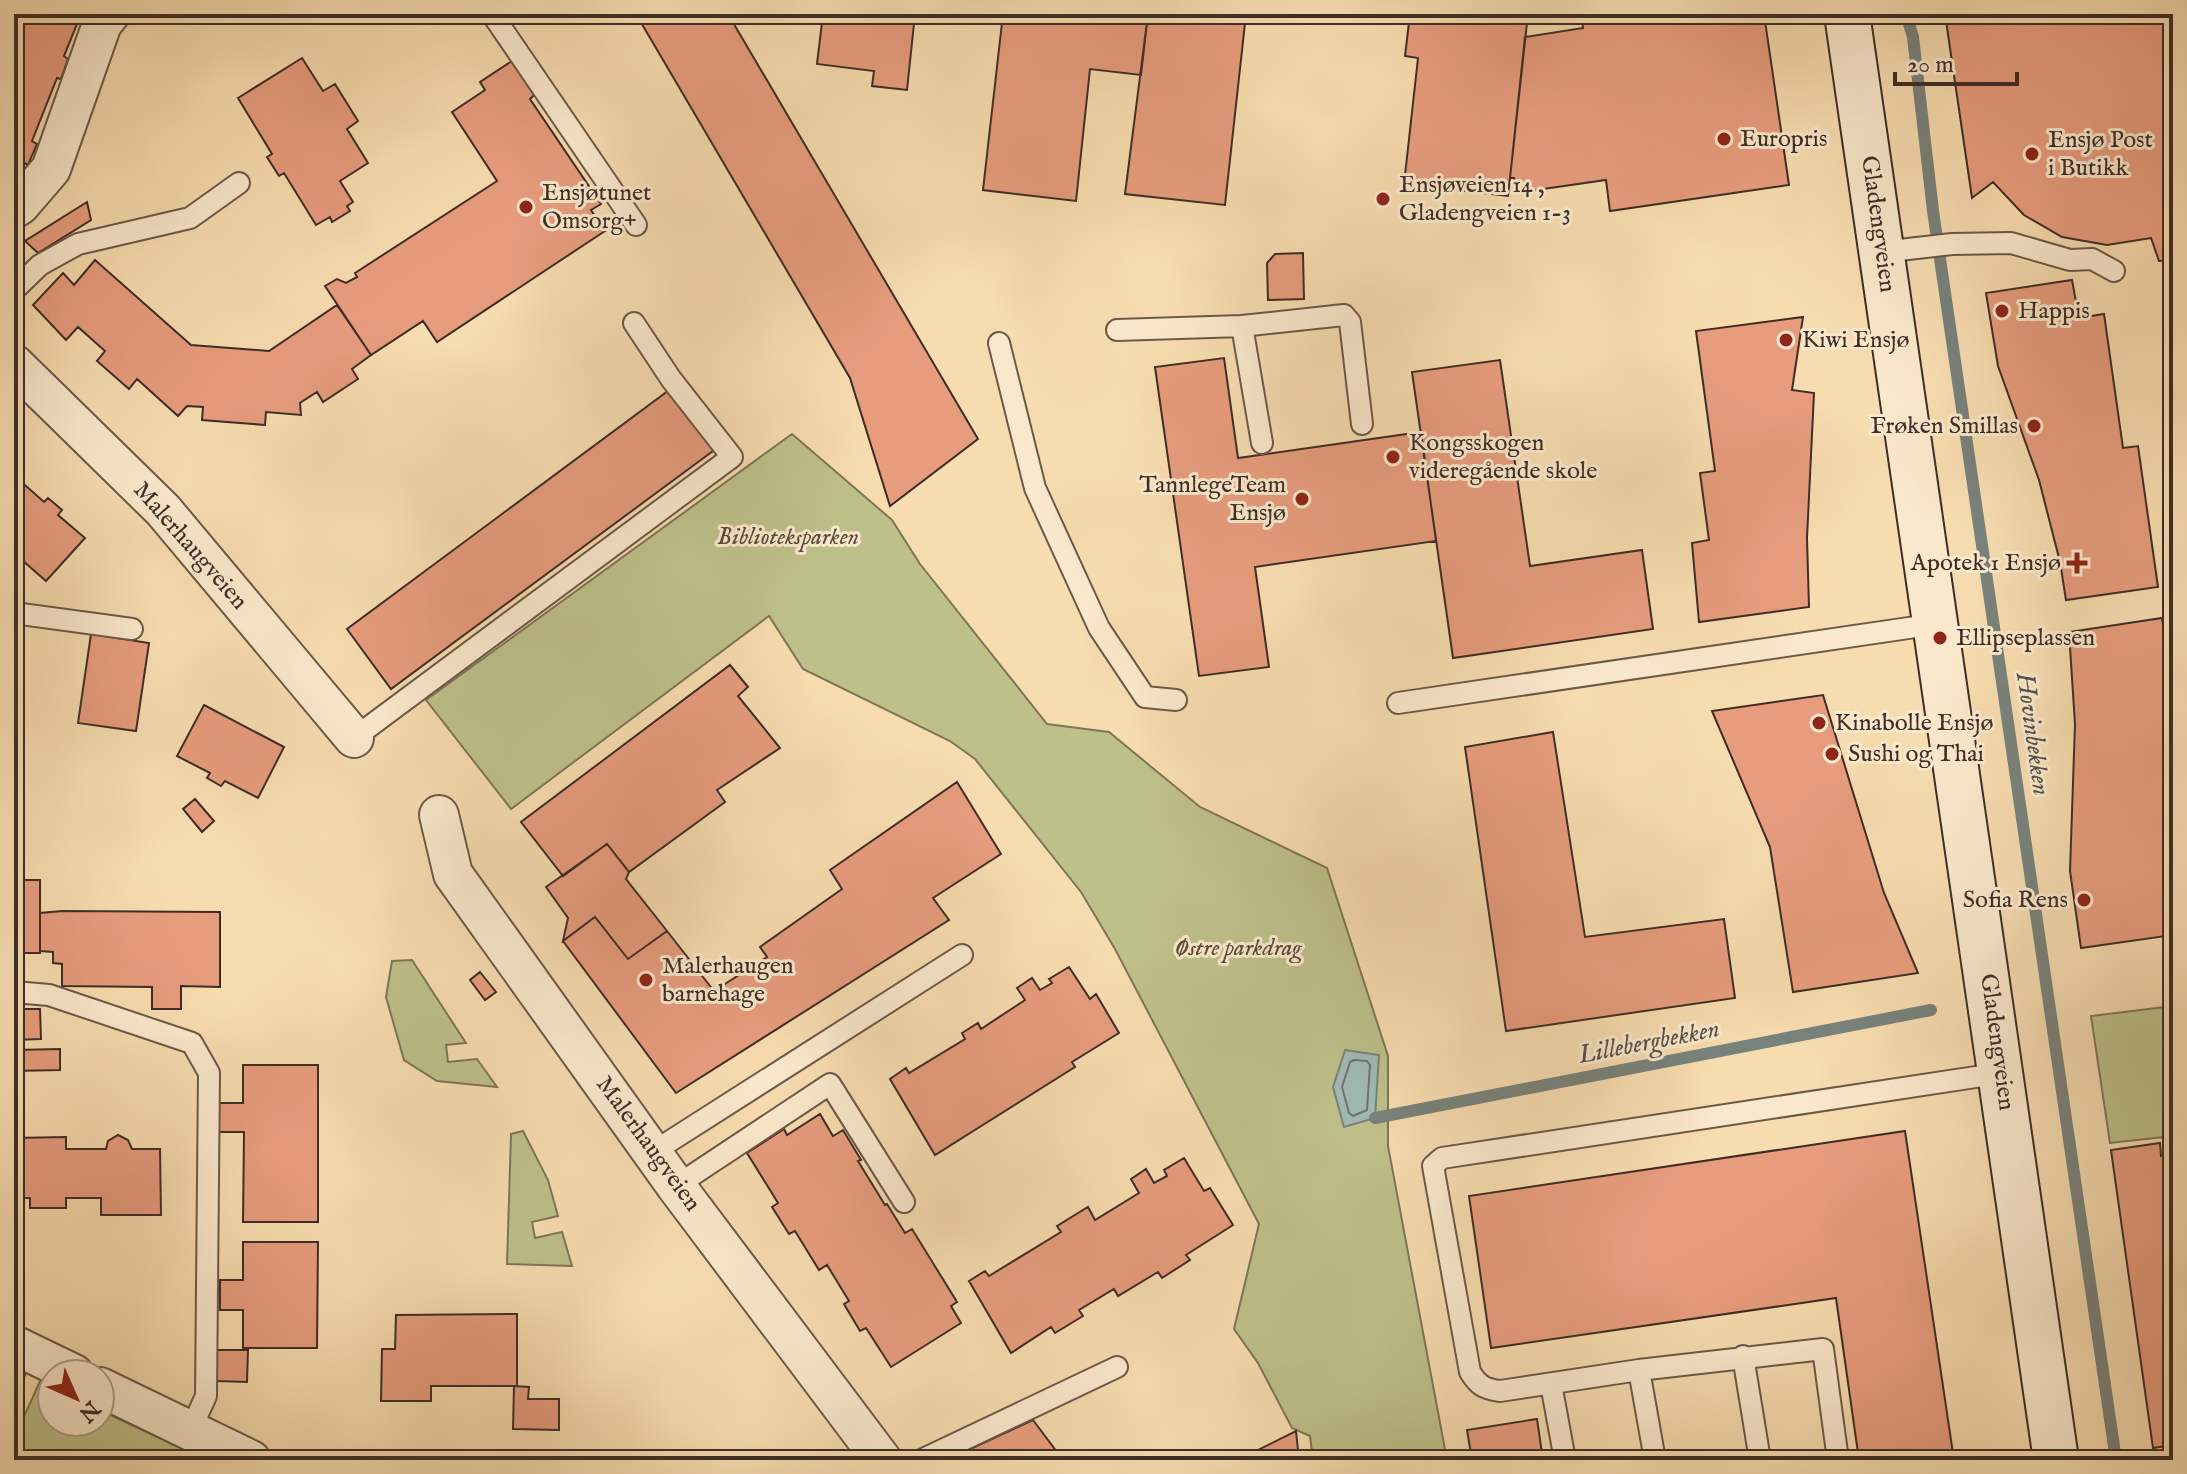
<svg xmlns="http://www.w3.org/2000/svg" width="2187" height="1474" font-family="'IM FELL English',serif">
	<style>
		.green { fill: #bec08a; stroke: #7e7658; stroke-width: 2 }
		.water { fill: #9fbab4; stroke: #78827c; stroke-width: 2 }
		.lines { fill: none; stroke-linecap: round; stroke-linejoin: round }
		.shore { stroke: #6e746e; stroke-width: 2 }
		.stream { stroke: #78827c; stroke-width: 12 }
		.building { fill: #e79c7e; stroke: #3e2d27; stroke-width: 2 }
		.lane-casing { stroke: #6c5949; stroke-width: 24 }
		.street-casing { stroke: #6c5949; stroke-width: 42 }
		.secondary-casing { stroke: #3e2d27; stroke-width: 48 }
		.lane { stroke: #fae8cc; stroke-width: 20 }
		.street { stroke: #fae8cc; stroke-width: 38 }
		.secondary { stroke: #fae8cc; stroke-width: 44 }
		.poi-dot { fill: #8f2418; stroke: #fae8cc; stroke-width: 3 }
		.labels { text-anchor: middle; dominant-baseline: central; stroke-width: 6; stroke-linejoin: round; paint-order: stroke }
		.poi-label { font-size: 24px; fill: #3e2d27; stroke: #fae8cc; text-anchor: start }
		.street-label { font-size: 24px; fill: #3e2d27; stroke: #fae8cc }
		.park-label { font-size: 24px; font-style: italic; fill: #584a3b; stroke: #fae8cc }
		.water-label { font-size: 26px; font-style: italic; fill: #56504a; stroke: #fae8cc }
	</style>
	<rect width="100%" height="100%" fill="#f7dcb0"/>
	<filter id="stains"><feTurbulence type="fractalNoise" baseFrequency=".0025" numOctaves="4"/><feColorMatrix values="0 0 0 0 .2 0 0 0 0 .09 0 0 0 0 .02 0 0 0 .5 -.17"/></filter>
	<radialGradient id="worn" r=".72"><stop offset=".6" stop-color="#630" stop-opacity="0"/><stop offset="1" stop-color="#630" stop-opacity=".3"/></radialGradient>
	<path class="green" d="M792 434 892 520 920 564 1047 724 1109 732 1200 807 1327 868 1388 1056V1146L1447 1460H1313L1310 1436 1292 1428 1258 1363 1234 1329 1259 1224 1115 949 1081 892 975 759 950 741 803 669 769 616 511 809 426 700Z
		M412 960 466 1043 446 1045 448 1062 477 1059 497 1087 437 1081 404 1060 386 997 392 961Z
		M2173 1006V1136L2110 1143 2091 1016Z
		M523 1131 548 1180 558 1216 532 1222 535 1238 562 1232 572 1266 507 1264 511 1134Z
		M40 1381 52 1387V1422H100V1410L196 1455 194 1460H14V1439Z"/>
	<path class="water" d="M1345 1050 1379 1055 1375 1118 1344 1127 1333 1087Z"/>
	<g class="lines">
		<path class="shore" d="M1354 1060 1367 1061 1370 1065 1367 1110 1353 1116 1349 1113 1342 1087 1350 1062Z"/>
		<path class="stream" d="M1906 14 1913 37 1933 211 2116 1460
			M1375 1118 1931 1010"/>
	</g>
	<path class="building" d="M14 14H52L77 24 64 56 68 59 61 79 57 78 32 141 37 144 28 165 24 163 14 195Z
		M636 14H728L978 439 890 506 850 378Z
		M823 14H915L907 90 872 86 874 71 817 64Z
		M1003 14H1148L1141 75 1090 69 1076 201 983 190Z
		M1148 14H1246L1225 205 1125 194Z
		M1410 14H1528L1508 196 1404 184 1418 58 1405 56Z
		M1581 14H1764L1789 185 1610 211 1606 180 1516 193 1514 178H1510L1525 37 1583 28Z
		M1945 14H2173V260L2159 261 2151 238 2107 245 2062 237 2024 215 1993 182 1972 198Z
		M302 58 323 91 335 84 358 121 347 129 368 163 340 181 353 202 347 206 350 211 332 222 330 217 316 225 284 173 279 176 267 157 272 154 238 98Z
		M512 61 534 95 530 99 601 204 591 210 605 231 437 342 423 321 371 355 325 286 337 279 346 283 357 277 355 273 497 181 452 112 485 90 480 82Z
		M87 202 91 220 38 253 25 241Z
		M1303 253 1304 299 1268 300 1267 263 1275 254Z
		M95 260 191 345 269 351 337 305 371 355 352 369 358 379 323 402 317 392 300 403 301 415 266 412 265 425 202 420 203 407 187 406 178 416 137 379 129 389 97 361 105 351 78 327 66 340 33 305 63 273 74 285Z
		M2072 280 2079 318 2104 314 2123 448 2138 446 2158 587 2066 600 2060 562 2039 480 1998 366 1986 293Z
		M1803 317 1792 390 1814 393 1807 538 1809 607 1699 622 1692 543 1709 540 1700 473 1715 471 1696 331Z
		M1224 358 1238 458 1421 432 1436 541 1255 567 1269 667 1199 676 1155 367Z
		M1500 360 1530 566 1642 550 1653 629 1453 658 1412 372Z
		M672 388 717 448 391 689 347 629Z
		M17 478 44 502 48 498 62 510 58 515 85 538 46 581 14 553V482Z
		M2162 618 2173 691V759L2168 760 2173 793V935L2081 948 2070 871 2075 724 2069 632Z
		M91 634 149 643 136 731 78 723Z
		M730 665 748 687 738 696 780 748 717 790 725 802 629 872 607 844 563 876 521 822Z
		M14 684H18V744H14Z
		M1823 695 1884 893 1918 973 1793 992 1770 847 1712 711Z
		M204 705 284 747 258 798 225 781 221 786 207 778 210 773 177 756Z
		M1553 732 1585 937 1724 919 1735 998 1506 1031 1465 747Z
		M957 782 1001 854 933 898 949 920 676 1093 563 941 595 917 628 959 667 931 714 991 767 957 760 947 842 889 830 870Z
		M195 799 214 821 202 832 183 809Z
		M607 844 629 872 626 879 667 931 628 959 595 917 563 941 568 918 546 887Z
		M14 880H40V953H14Z
		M62 911 220 912V987L181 986V1009H152V987L62 986V964L53 963V952L40 951V913Z
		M1069 967 1090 999 1096 994 1119 1033 1072 1062 1075 1067 935 1155 890 1079 906 1068 909 1073 965 1039 962 1033 978 1023 981 1029 1025 1000 1017 988 1032 978 1040 990 1052 983 1049 979Z
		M480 972 496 992 485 1000 470 980Z
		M14 1009H40L41 1039 14 1040Z
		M60 1049V1070L14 1071V1050Z
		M243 1065H318V1222H243L244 1132H218V1103H243Z
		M820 1114 833 1136 843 1130 861 1160 858 1161 885 1205 887 1204 905 1233 912 1229 957 1302 951 1306 961 1323 891 1367 866 1328 860 1331 844 1304 849 1301 827 1265 819 1270 795 1231 789 1234 772 1207 778 1203 747 1153 784 1129 787 1135Z
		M1905 1131 1954 1460H1859L1836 1298 1491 1348 1469 1196Z
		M118 1135 128 1140 132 1149H160L161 1215H101V1198H66V1208H30V1198H14V1138L66 1137V1149H106L108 1141Z
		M2160 1143 2161 1156 2173 1154V1445L2153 1448 2111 1150Z
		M1184 1158 1204 1191 1210 1188 1233 1225 1186 1255 1190 1260 1162 1278 1158 1272 1118 1296 1114 1289 1079 1310 1083 1316 1055 1333 1051 1327 1011 1353 969 1281 985 1271 989 1276 1061 1232 1057 1226 1088 1207 1095 1220 1139 1193 1131 1179 1146 1169 1154 1183 1167 1176 1164 1170Z
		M243 1242H318L317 1348H243V1310H220V1280H243Z
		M517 1314V1386H431V1401H381L382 1349H395L396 1315Z
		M217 1350H248L247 1382 217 1381Z
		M514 1386 529 1387 528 1399H559V1430L513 1429Z
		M1537 1419 1543 1460H1472L1467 1430Z
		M1033 1420 1063 1460 951 1458Z
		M1296 1431 1299 1460H1238Z"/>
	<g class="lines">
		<g class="lane-casing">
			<path id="lane" d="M492 14 636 225
				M1882 252 1952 244 2011 243 2070 260 2092 259 2114 271
				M14 290 40 265 78 244 190 218 239 183
				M1242 326 1262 443
				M1117 330 1242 326 1344 315 1350 322 1362 424
				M999 343 1035 488 1099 628 1145 697 1176 700
				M14 613 132 629
				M1398 703 1936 624
				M354 738 732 457 671 379 634 323
				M14 992 49 995 192 1043 209 1073 206 1396 190 1431
				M653 1152 962 955
				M676 1186 830 1084 904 1202
				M1743 1356 1760 1460
				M1639 1370 1655 1460
				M14 1373 24 1349
				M1551 1384 1565 1460
				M921 1460 1117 1367
				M1838 1460 1823 1349 1639 1370 1500 1391C1484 1389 1478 1385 1470 1372L1433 1166 1442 1158 2002 1073"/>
		</g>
		<g class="street-casing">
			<path id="street" d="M14 209 20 205 51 169 102 24 110 14
				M14 364 163 510 354 738
				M439 815 453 874 676 1186 882 1460
				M14 1345 74 1374
				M100 1387 251 1460"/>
		</g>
		<g class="secondary-casing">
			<path id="secondary" d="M1847 14 2056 1460"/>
		</g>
		<use href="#lane" class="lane"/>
		<use href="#street" class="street"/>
		<use href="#secondary" class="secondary"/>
	</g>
	<g class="poi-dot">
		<circle cx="1724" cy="139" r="8"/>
		<circle cx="2032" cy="154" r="8"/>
		<circle cx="1383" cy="199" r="8"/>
		<circle cx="526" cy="207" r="8"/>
		<circle cx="2002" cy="311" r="8"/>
		<circle cx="1786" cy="340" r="8"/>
		<circle cx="2034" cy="426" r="8"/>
		<circle cx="1393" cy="457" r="8"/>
		<circle cx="1302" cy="499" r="8"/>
		<path d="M2073 551h8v8h8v8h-8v8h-8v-8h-8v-8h8z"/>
		<circle cx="1940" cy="638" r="8"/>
		<circle cx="1819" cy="723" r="8"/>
		<circle cx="1832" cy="754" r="8"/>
		<circle cx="2084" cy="900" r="8"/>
		<circle cx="646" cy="980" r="8"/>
	</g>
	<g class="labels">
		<g class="poi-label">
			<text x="1740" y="139">Europris</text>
			<text x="2048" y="140">Ensjø Post<tspan x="2048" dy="28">i Butikk</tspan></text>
			<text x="1399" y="185">Ensjøveien 14 ,<tspan x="1399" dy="28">Gladengveien 1-3</tspan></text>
			<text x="542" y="193">Ensjøtunet<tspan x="542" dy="28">Omsorg+</tspan></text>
			<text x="2018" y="311">Happis</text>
			<text x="1802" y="340">Kiwi Ensjø</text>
			<text x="2018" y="426" text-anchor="end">Frøken Smillas</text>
			<text x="1409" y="443">Kongsskogen<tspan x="1409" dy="28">videregående skole</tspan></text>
			<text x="1286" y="485" text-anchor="end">TannlegeTeam<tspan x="1286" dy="28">Ensjø</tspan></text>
			<text x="2061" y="563" text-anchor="end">Apotek 1 Ensjø</text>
			<text x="1956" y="638">Ellipseplassen</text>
			<text x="1835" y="723">Kinabolle Ensjø</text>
			<text x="1848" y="754">Sushi og Thai</text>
			<text x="2068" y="900" text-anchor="end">Sofia Rens</text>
			<text x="662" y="966">Malerhaugen<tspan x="662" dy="28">barnehage</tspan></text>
		</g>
		<g class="street-label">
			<text transform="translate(1878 224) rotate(82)">Gladengveien</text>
			<text transform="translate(190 546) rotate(49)">Malerhaugveien</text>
			<text transform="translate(1997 1042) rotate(82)">Gladengveien</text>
			<text transform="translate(648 1144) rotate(54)">Malerhaugveien</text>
		</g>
		<g class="park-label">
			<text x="788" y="537">Biblioteksparken</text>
			<text x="1238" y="948">Østre parkdrag</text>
		</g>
		<g class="water-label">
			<text transform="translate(2033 734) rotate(82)">Hovinbekken</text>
			<text transform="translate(1649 1042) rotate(-11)">Lillebergbekken</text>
		</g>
	</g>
	<rect width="2187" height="1474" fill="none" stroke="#f7dcb0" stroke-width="48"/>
	<rect x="16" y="16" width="2155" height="1442" fill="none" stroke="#3e2d27" stroke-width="4"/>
	<rect x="24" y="24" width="2139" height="1426" fill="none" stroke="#3e2d27" stroke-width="2"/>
	<g transform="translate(76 1398) rotate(135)"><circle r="38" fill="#fae8cc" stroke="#af9d8a" stroke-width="2"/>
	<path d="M0-6L14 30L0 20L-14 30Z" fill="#8f2418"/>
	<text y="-12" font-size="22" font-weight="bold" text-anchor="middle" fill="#3e2d27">N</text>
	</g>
	<path d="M1895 72v12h122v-12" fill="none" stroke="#3e2d27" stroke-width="4"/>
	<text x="1907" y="72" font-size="24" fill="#3e2d27" stroke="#fae8cc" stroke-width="6" paint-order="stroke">20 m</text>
	<rect width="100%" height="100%" filter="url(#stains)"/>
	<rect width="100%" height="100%" fill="url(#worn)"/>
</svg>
